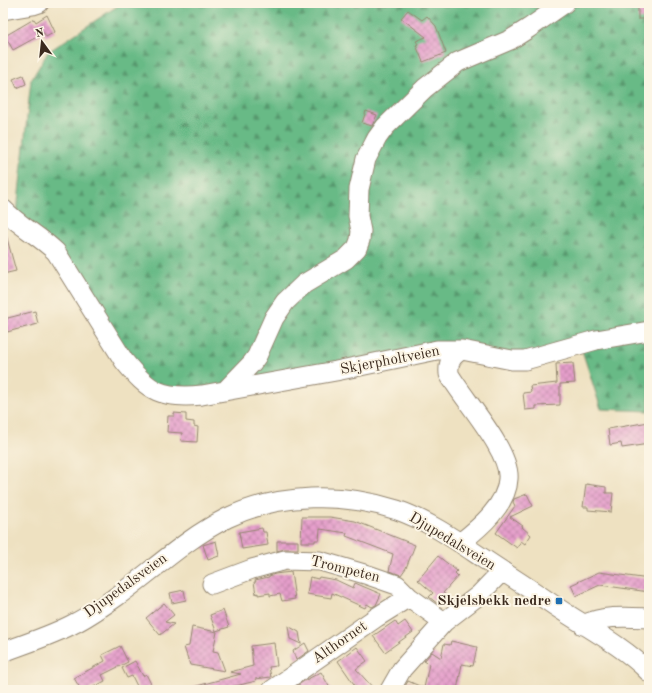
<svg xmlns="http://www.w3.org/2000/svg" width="652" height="693" font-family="'Old Standard TT',serif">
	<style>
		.forest { fill: url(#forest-firs); stroke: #527252 }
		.building { fill: url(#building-cross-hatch) }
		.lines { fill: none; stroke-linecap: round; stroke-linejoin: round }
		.minor-casing { stroke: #948670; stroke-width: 21 }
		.minor { stroke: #fff; stroke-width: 19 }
		.poi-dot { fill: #1f6fb2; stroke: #fcf5e5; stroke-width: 1.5 }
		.labels { text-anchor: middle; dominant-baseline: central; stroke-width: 4; stroke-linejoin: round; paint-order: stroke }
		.street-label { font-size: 15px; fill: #3b2a1e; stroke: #fcf5e5 }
		.poi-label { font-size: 15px; font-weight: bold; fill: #3b2a1e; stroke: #fcf5e5; text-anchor: end }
	</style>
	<defs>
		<pattern id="forest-firs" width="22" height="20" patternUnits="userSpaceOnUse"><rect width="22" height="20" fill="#68ba86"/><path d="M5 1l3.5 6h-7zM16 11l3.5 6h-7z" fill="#57976d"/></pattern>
		<pattern id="building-cross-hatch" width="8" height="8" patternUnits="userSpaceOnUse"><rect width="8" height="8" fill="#e59ecb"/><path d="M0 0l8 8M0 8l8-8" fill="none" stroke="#bb81a4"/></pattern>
	</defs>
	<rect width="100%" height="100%" fill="#fcf5e5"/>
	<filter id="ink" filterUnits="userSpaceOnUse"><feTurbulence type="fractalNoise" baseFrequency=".025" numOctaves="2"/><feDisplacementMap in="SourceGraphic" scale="8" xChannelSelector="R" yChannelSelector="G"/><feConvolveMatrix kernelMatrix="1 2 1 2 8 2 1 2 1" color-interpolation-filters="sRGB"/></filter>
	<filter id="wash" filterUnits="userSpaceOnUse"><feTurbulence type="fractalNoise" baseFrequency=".012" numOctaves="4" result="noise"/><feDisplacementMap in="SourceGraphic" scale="16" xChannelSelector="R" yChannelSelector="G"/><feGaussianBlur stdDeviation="0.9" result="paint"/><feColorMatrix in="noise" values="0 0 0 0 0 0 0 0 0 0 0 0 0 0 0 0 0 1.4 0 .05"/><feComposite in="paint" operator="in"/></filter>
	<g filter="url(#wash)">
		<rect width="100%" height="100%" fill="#eee1c1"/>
		<path class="forest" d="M122 3H649V411L601 409 580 344 533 359 476 353 216 394 152 389 17 212 31 80 48 52Z"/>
		<g id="blocks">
			<path class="building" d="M638 3H649V19H638Z
				M408 10 422 20 427 16 436 26 446 53 423 62 416 45 418 44 416 41 426 37 401 18Z
				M47 15 55 32 46 37 44 33 13 50 5 36 34 19 36 22Z
				M23 75 26 84 17 88 13 79Z
				M366 111 377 115 372 126 362 123Z
				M3 235H6L16 271 3 274Z
				M35 311 38 324 7 332 4 319Z
				M573 363 575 383 560 384V405L536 406V409L525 410 523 393 531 392 530 386 557 383 556 364Z
				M174 413 186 414V421L194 422V426L198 427 197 442 181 441 182 433 167 432 168 416H174Z
				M649 422V444L622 448 621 443 610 445 608 429Z
				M586 484 606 487V493H613L611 512 588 510V507H583Z
				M527 494 533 506 510 517 523 526 522 527 531 535 525 544 521 541 517 548 496 533 515 506 513 502 514 499Z
				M302 517H330L355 521 415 545 406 568 401 575 389 571 393 554 346 536 347 533 320 529 319 540H315V542H301Z
				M262 528 263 532H266L268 545 242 549 239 532Z
				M216 541 219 556 208 560 203 545Z
				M277 541H298V549H285L277 551Z
				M438 556 457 571 455 573 458 576 443 593 446 595 438 604 429 597 433 593 418 580Z
				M291 572 295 599 282 601 280 594 270 596V593L258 595V593L256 594 254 582H256L255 580 269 577V576L275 574Z
				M599 572 649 579V592L600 585 576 596 571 585Z
				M310 577 318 579 319 577 336 580 353 588 355 583 381 594 376 605 372 607 367 604 365 608 332 593 331 598 307 594Z
				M184 590 186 600 172 603 170 593Z
				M164 603 174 615 165 622 174 624 160 635 146 618Z
				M223 610 229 627 216 631 210 615Z
				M395 621 398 626 405 621 413 632 385 652 373 636Z
				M288 626 299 632 301 644 290 639Z
				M192 627 217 632 213 651 218 652 225 671 190 665 184 647 189 646Z
				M451 641 477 647 473 666 462 664 457 690H403L408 681 424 688 429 664 424 661 432 652 441 658 444 644 450 645Z
				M274 643 277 666 269 667 271 677 255 679 256 681 227 688V690H194L193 687 241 674 230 672 253 666 251 646Z
				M305 643 309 651 296 660 293 651Z
				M120 646 128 662 102 675 105 681 88 690H81L74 678 105 661 102 655Z
				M357 647 367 661 356 669 375 690H358L338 661Z
				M135 661 143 676 146 674 152 686 145 690H139L132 676 127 678 122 668Z
				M321 672 331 690H291L304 681Z"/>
		</g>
	</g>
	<g filter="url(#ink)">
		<use href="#blocks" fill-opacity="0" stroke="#948670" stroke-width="1"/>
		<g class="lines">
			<g class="minor-casing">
				<path id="minor" d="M3 10 33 5 39 3
					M3 209C19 226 40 236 56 252L124 361C149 392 162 399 202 395L336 371 437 350H462L512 360H525L596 340 649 331
					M225 391 252 363 257 356 274 318 285 302 304 284 346 259 357 248 360 240 361 231 358 216 359 189 366 159 377 138 385 127 425 88 458 62 510 40 529 28 565 3
					M460 543C479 528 507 505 508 479 511 451 463 399 449 374 448 362 451 356 462 350
					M212 584 252 569 285 560 320 561 368 575 397 585 409 597 444 622
					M583 625C605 615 626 617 649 618
					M3 652C27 643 53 635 75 623 89 616 103 606 116 597 154 570 185 539 227 518 279 493 343 492 397 510 429 521 457 541 484 559 508 575 532 590 555 606 586 627 622 645 649 672
					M272 690 377 617 409 597
					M390 690 402 669 444 622 479 595 502 571"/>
			</g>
			<use href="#minor" class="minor"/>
		</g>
	</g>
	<rect class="poi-dot" x="555" y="597" width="8" height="8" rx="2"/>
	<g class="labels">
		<g class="street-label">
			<text transform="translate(390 361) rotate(-11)">Skjerpholtveien</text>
			<text transform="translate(452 542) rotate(31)">Djupedalsveien</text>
			<text transform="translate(345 570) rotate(14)">Trompeten</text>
			<text transform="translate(126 586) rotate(-36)">Djupedalsveien</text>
			<text transform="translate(340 643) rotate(-35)">Althornet</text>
		</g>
		<g class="poi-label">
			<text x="551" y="601">Skjelsbekk nedre</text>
		</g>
	</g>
	<rect width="652" height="693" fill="none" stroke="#fcf5e5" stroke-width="16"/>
	<g transform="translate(42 42) rotate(345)" stroke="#fcf5e5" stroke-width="3" paint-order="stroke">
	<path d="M0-3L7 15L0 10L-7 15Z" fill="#3b2a1e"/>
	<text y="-6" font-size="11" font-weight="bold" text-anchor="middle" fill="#3b2a1e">N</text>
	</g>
</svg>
